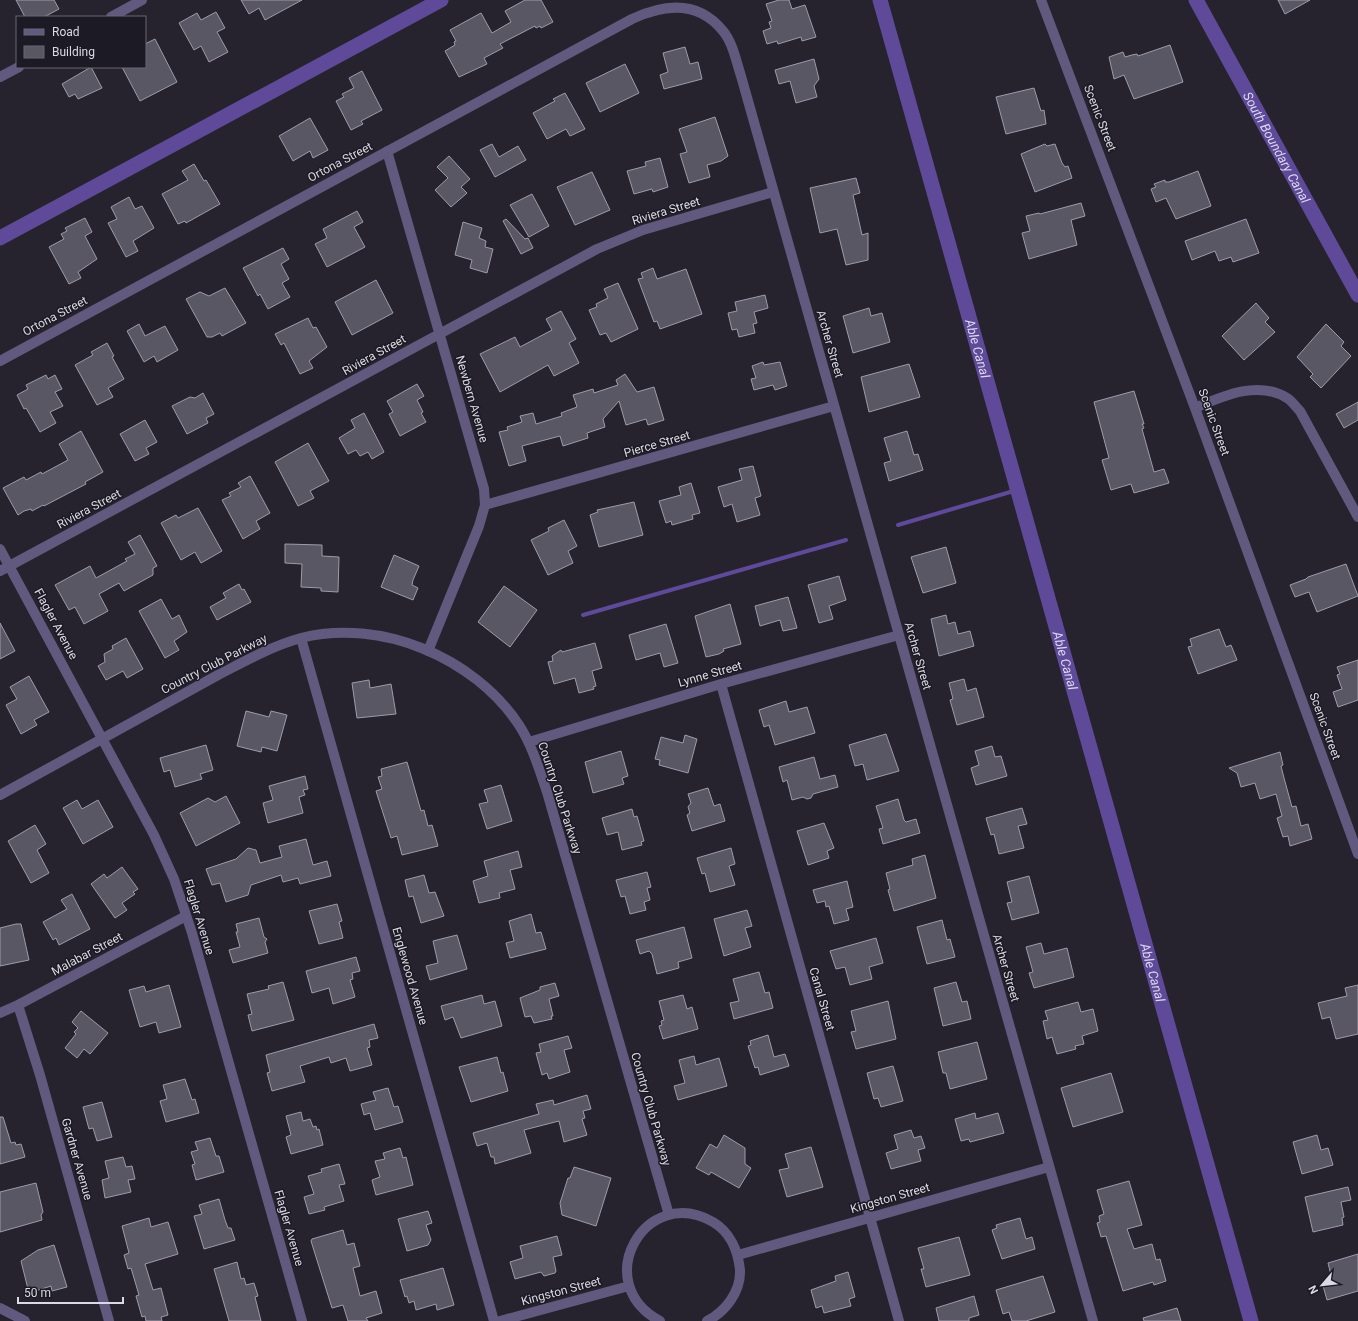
<svg xmlns="http://www.w3.org/2000/svg" width="1358" height="1321" font-family="Roboto,sans-serif">
	<style>
		.lines { fill: none; stroke-linecap: round; stroke-linejoin: round }
		.stream { stroke: #5f4999; stroke-width: 4 }
		.canal { stroke: #5f4999; stroke-width: 15 }
		.building { fill: #5a5764; stroke: #9e9baa }
		.street { stroke: #625a7e; stroke-width: 10 }
		.labels { text-anchor: middle; dominant-baseline: central; stroke-width: 3; stroke-linejoin: round; paint-order: stroke }
		.street-label { font-size: 12px; fill: #dbdae2; stroke: #1c1a25 }
		.water-label { font-size: 13px; font-style: italic; fill: #dcd8ef; stroke: #1c1a25 }
	</style>
	<rect width="100%" height="100%" fill="#26232f"/>
	<g class="lines">
		<path class="stream" d="M898 525 1017 490
			M583 615 846 540"/>
		<g class="canal">
			<path id="s1" d="M880 0 1251 1321"/>
			<path id="s2" d="M1196 0 1358 295"/>
			<path d="M0 238 441 0"/>
		</g>
	</g>
	<path class="building" d="M16 0H54L59 9 44 17H25Z
		M241 0H302L265 20 259 8 249 14Z
		M525 0H541L553 22 541 28 540 26 536 28 535 26 500 44 503 48 484 58 487 64 459 77 445 51 455 45 454 42 456 41 450 30 481 13 492 33 511 22 505 11Z
		M779 0H789L792 9 805 5 816 37 802 41 801 37 778 44 777 41 767 44 763 31 771 28 769 22 772 21 766 4Z
		M1278 0H1310L1285 14Z
		M216 12 225 28 217 32 228 52 209 62 201 46 194 50 179 23 197 13 201 20Z
		M155 39 177 82 140 101 122 67H145V44Z
		M1170 45 1183 82 1134 99 1124 75 1114 79 1109 57 1123 52 1125 57 1132 55 1137 54 1138 56Z
		M685 47 690 64 698 62 702 79 664 89 660 75 668 72 663 53Z
		M814 59 819 79 814 86 817 97 796 103 790 81 779 84 775 70Z
		M625 64 639 93 600 112 586 83Z
		M91 67 102 88 78 99 75 94 69 97 62 84Z
		M362 71 382 110 361 121 363 124 351 130 336 101 344 97 342 94 354 88 349 78Z
		M1034 88 1040 108 1041 111 1044 110 1046 124 1006 134 996 97Z
		M565 93 585 129 570 136 566 129 547 139 533 113 555 101 553 99Z
		M715 117 728 156 721 161 707 165 710 177 689 183 680 154 687 152 679 129Z
		M310 118 328 150 313 158 310 151 293 161 279 136Z
		M492 144 499 157 518 146 526 160 495 177 480 150Z
		M1045 144 1047 146 1055 144 1062 163 1065 167 1068 166 1072 178 1035 192 1021 154Z
		M449 156 470 179 461 187 467 193 451 207 435 190 448 178 437 167Z
		M660 158 668 187 653 192 652 189 634 194 627 171 646 166 645 162Z
		M194 164 204 181 206 180 220 204 186 223 185 221 178 224 162 194 188 180 182 171Z
		M1198 171 1211 206 1176 219 1166 198 1156 202 1151 189 1156 187 1154 184 1165 180V182H1169Z
		M592 172 610 210 575 225 557 187Z
		M856 178 860 193 853 195 862 235 868 233V260L846 265 837 229 820 233 810 188Z
		M532 194 549 226 529 237 510 205Z
		M129 197 135 209 142 206 154 228 133 241 138 251 126 257 108 223 117 219 111 207Z
		M1081 203 1085 216 1071 220 1077 245 1029 259 1022 233 1030 231 1026 216 1039 213 1040 214Z
		M357 211 363 222 354 227 365 247 327 267 315 244 327 238 323 229Z
		M85 218 92 232 85 236 97 259 78 272 81 278 69 284 49 247 64 239 61 234 67 231 65 228Z
		M506 219 525 239 528 238 533 248 521 254 503 221Z
		M1246 219 1259 253 1233 262 1231 257 1219 261 1215 251 1192 260 1185 241Z
		M463 222 482 228 479 238 486 241 485 247 493 249 487 273 470 268 472 260 455 255Z
		M283 248 289 259 281 264 289 279 282 283 290 297 268 309 260 294 258 296 243 268Z
		M653 268 657 279 686 269 702 314 660 329 657 321 654 322 638 279 643 278 641 273Z
		M376 280 393 313 352 335 335 302Z
		M618 283 638 329 611 342 606 333 600 335 589 310 597 307 596 304 608 298 604 289Z
		M225 288 246 323 222 336 220 333 212 337H207L186 299 200 292 209 296Z
		M765 295 768 308 754 312 757 323 753 324 755 333 739 337 737 329 732 330 728 313 737 311 735 302Z
		M1256 303 1269 318 1265 322 1275 332 1244 360 1222 336Z
		M869 308 871 316 882 313 890 342 853 353 843 316Z
		M561 311 576 339 569 343 579 363 554 376 548 365 500 392 480 354 515 337 520 347 552 330 546 319Z
		M308 318 313 328 316 327 327 347 309 361 313 368 300 374 284 343 281 345 275 334Z
		M139 324 145 336 165 326 178 350 157 362 154 356 144 362 127 331Z
		M1326 324 1344 342 1341 346 1351 356 1321 388 1310 377 1313 374 1297 357Z
		M107 343 114 356 112 357 124 379 108 388 113 397 97 405 75 365 93 355 91 352Z
		M763 362 764 365 780 362 787 386 775 390 773 385 754 390 751 379 756 378 752 366Z
		M909 364 920 397 869 412 861 377Z
		M625 374 637 392 654 387 664 420 648 425 646 419 626 425 619 401 603 419 605 427 587 433 588 438 563 446 560 436 522 446 526 461 509 466 499 432 508 430 507 427 522 422 520 416 533 413 536 424 562 416 561 413 577 407 573 395 593 389 594 393 618 385 616 380Z
		M46 375 48 379 55 375 62 389 55 392 63 406 50 412 56 423 40 432 26 408 24 409 17 395 28 389 26 385Z
		M417 384 424 396 417 400 423 412 421 413 426 422 400 436 389 414 393 412 387 401Z
		M1134 391 1144 424H1142L1144 428 1142 429 1154 472 1164 469 1169 483 1134 493 1131 484 1111 490 1102 460 1109 458 1094 402Z
		M203 393 214 414 206 418 208 423 187 434 172 406 190 397 195 398Z
		M1358 402V420L1344 428 1336 414Z
		M364 413 384 452 372 459 368 452 360 456 356 450 348 454 339 438 355 428 351 420Z
		M145 420 157 442 146 448 149 454 135 461 120 434Z
		M81 431 103 472 85 482 86 484 44 506 43 505 32 511 31 509 24 511 18 515 3 488 24 477 26 480 41 472 42 474 68 460 59 444Z
		M907 431 914 455 918 454 923 470 889 481 884 463 891 461 884 438Z
		M308 443 329 481 310 491 314 498 298 506 275 462Z
		M753 466 761 496 755 498 760 515 737 522 732 504 724 507 718 487 742 480 739 469Z
		M250 476 270 513 256 521 260 529 243 539 222 500 231 496 229 493 241 487 238 483Z
		M691 483 700 513 692 515 693 519 672 525 671 521 666 523 659 501 681 495 679 487Z
		M634 502 643 535 599 547 590 515 598 512 597 510Z
		M198 508 222 551 201 563 195 552 181 560 161 523 176 515 178 518Z
		M564 520 577 546 568 551 573 563 548 575 531 540 549 531 548 528Z
		M140 535 157 566 153 568V575L124 591 119 583 99 594 108 611 84 624 75 607 69 610 55 585 90 566 96 578 127 561 125 559 135 554 128 542Z
		M285 544 322 545V556L339 557 338 592 321 591V588L301 587 302 564 285 563Z
		M946 547 956 583 923 593 911 557Z
		M394 555 419 566 413 580 412 585 418 588 413 600 381 587Z
		M1346 564 1358 596 1317 612 1309 592 1295 597 1290 585 1306 579 1308 577Z
		M839 576 846 600 829 606 833 619 819 623 808 585Z
		M239 584 242 590 244 589 251 602 217 620 210 607 226 598 223 593Z
		M504 586 537 610 510 647 478 622Z
		M788 597 797 628 783 631 780 620 760 626 755 606Z
		M161 599 172 619 179 615 187 632 174 641 179 650 165 658 139 611Z
		M730 604 741 644 723 649 724 651 719 654 706 657 695 616Z
		M946 615 948 624 955 622 958 634 970 631 974 646 939 656 931 619Z
		M0 623 15 651 0 659Z
		M666 624 678 663 664 667 660 653 636 660 629 635Z
		M1219 629 1226 647 1231 645 1237 660 1198 674 1188 647 1192 646 1190 639Z
		M126 638 143 669 127 678 123 671 106 680 98 666 105 662 104 654 113 649 112 646Z
		M595 643 602 668 592 671 596 686 593 687 594 689 579 693 575 678 554 684 548 662 553 661 552 656 561 650 562 652Z
		M1358 660V700L1338 707 1333 692 1342 689 1337 675 1340 674 1337 667Z
		M29 676 49 712 34 720 37 725 21 734 6 705 17 699 10 687Z
		M964 679 967 691 976 688 984 717 957 725 950 700 953 699 949 683Z
		M369 680 370 688 391 684 396 714 357 718 352 683Z
		M786 701 789 712 807 707 815 733 775 745 769 725 764 727 759 710Z
		M246 711 269 717 271 711 287 715 277 751 262 747 261 752 237 746Z
		M886 734 899 771 867 780 863 764 855 766 849 745Z
		M685 735 697 739 688 773 659 765 660 760 655 759 661 737 683 743Z
		M206 745 213 770 200 774 202 779 175 787 170 770 164 772 160 758Z
		M992 746 995 757 1001 756 1007 776 976 785 971 768 979 765 975 751Z
		M621 751 628 776 622 778 624 784 593 793 585 762Z
		M1280 752 1283 765 1281 766 1284 778 1292 807 1296 806 1301 826 1308 824 1312 839 1290 846 1288 836 1283 837 1277 818 1282 816 1276 794 1260 799 1255 783 1241 787 1237 773 1229 768Z
		M814 757 820 779 835 775 838 787 813 794 811 798 807 799 803 797 792 800 787 780 783 782 779 767Z
		M407 762 421 811 424 810 428 826 432 825 438 846 402 855 397 836 391 838 376 791 382 789 378 777 382 776 381 769Z
		M305 776 308 789 303 790 305 795 299 797 303 813 268 823 263 803 273 800 269 786Z
		M501 785 512 821 487 829 479 804 488 802 484 790Z
		M708 788 714 806 720 804 725 821 692 831 687 815 690 813 688 807 691 803 688 794Z
		M226 796 240 823 196 846 180 813 208 798 215 802Z
		M898 799 904 820 906 822 916 819 920 833 883 844 879 829 883 828 876 806Z
		M77 800 82 809 98 800 113 827 83 844 63 808Z
		M1022 808 1027 824 1018 826 1024 848 999 854 994 834 991 835 986 818Z
		M632 809 634 817 637 816 644 841 641 842 642 845 622 850 618 832 607 835 602 818Z
		M824 823 834 848 827 851 829 858 808 865 797 831Z
		M35 825 46 844 37 850 49 873 31 883 8 841Z
		M306 839 313 865 327 861 331 876 300 884 298 878 283 882 281 875 251 885 248 895 226 902 220 883 212 885 206 869 236 859 248 848 256 850 260 863 282 857 279 846Z
		M731 848 735 864 729 866 735 885 710 892 705 873 702 874 697 858Z
		M518 851 522 867 510 870 515 889 499 893 500 898 479 903 473 881 488 876 484 861Z
		M925 855 936 898 894 911 888 890 890 889 886 873 913 865 912 859Z
		M122 867 138 889 133 892 135 894 122 903 127 910 115 918 91 884 104 874 107 878Z
		M647 872 651 887 647 888 650 900 644 902 646 910 630 914 625 896 621 897 616 880Z
		M424 875 429 893 435 892 444 916 421 923 413 896 409 897 405 880Z
		M1029 876 1039 913 1012 920 1007 903 1012 902 1007 882Z
		M847 881 853 907 846 909 849 920 834 924 829 906 826 907 825 901 817 903 813 890Z
		M72 894 90 929 59 945 56 938 53 940 43 922 67 909 61 900Z
		M337 904 342 921 339 922 343 938 319 944 309 911Z
		M747 910 752 926 745 928 751 947 724 956 714 919Z
		M531 914 536 933 541 932 546 949 510 958 506 943 514 941 509 921Z
		M259 918 264 937 267 939 265 942 268 953 233 963 229 950 240 947 236 932H238L236 924Z
		M942 920 947 940 950 939 955 957 927 964 917 927Z
		M16 924H21L29 960 0 966V928Z
		M684 927 692 958 678 962 679 968 657 974 652 954 649 951 640 954 636 940Z
		M457 935 467 969 430 980 426 966 438 963 433 941Z
		M876 938 883 963 869 967 872 979 850 985 845 967 836 969 830 951Z
		M1041 943 1044 954 1067 948 1074 977 1034 988 1029 973 1033 972 1026 947Z
		M356 957 360 971 352 973 353 979 350 980 355 997 333 1004 329 988 312 993 306 971Z
		M759 972 765 993 769 992 773 1008 734 1019 730 1003 739 1001 733 979Z
		M283 982 294 1020 252 1031 248 1015 252 1014 247 994 269 989 268 986Z
		M956 982 962 1002 967 1001 971 1019 943 1026 934 988Z
		M555 983 559 996 549 999 553 1016H551L552 1019 534 1023 531 1016 525 1017 520 998 540 990V987Z
		M169 985 181 1027 159 1033 156 1022 140 1027 129 990 144 986 146 992Z
		M1358 985V1034L1336 1039 1330 1017 1322 1019 1318 1003 1347 996 1345 988Z
		M482 995 484 1004 495 1001 502 1026 461 1038 453 1017 445 1020 441 1006Z
		M683 995 687 1009 692 1007 698 1029 663 1039 659 1026 662 1025 661 1021 664 1020 659 1001Z
		M888 1001 896 1039 856 1049 851 1032 856 1031 851 1011Z
		M1078 1002 1081 1012 1093 1009 1098 1031 1082 1036 1084 1044 1075 1046 1076 1049 1057 1054 1052 1037 1047 1039 1043 1021 1048 1020 1045 1011Z
		M81 1011 108 1033 90 1054 84 1049 77 1058 65 1048 76 1034 74 1032 78 1028 72 1022Z
		M374 1024 378 1038 369 1040 370 1047 367 1048 372 1065 350 1071 346 1058 331 1063 329 1057 300 1066 305 1082 272 1091 267 1073 270 1072 266 1055Z
		M768 1035 774 1057 785 1054 789 1066 760 1075 758 1067 755 1068 748 1046 751 1045 750 1041Z
		M568 1036 572 1048 564 1050 570 1072 549 1079 547 1073 542 1075 536 1053 541 1052 539 1044Z
		M977 1042 987 1079 950 1089 946 1073H943L938 1052Z
		M694 1056 696 1065 719 1058 727 1086 678 1100 674 1086 685 1083 679 1060Z
		M497 1057 501 1073 503 1072 508 1091 471 1102 459 1067Z
		M893 1066 903 1101 881 1107 878 1098 874 1099 867 1073Z
		M1111 1073 1123 1112 1073 1127 1061 1088Z
		M185 1079 192 1100 195 1099 199 1113 166 1122 160 1101 167 1099 163 1085Z
		M388 1088 394 1107 398 1106 403 1122 375 1130 370 1113 364 1115 361 1104 376 1100 373 1092Z
		M587 1095 591 1109 583 1111 585 1118 582 1119 587 1135 564 1142 559 1121 524 1130 531 1153 495 1164 494 1157H491L487 1143 477 1146 473 1133 539 1114 536 1104 553 1100 554 1105Z
		M102 1102 112 1137 97 1141 93 1128 89 1129 83 1107Z
		M301 1112 303 1121 310 1119 313 1127 316 1126 317 1130 319 1129 323 1145 291 1154 286 1137 291 1135 286 1116Z
		M975 1113 976 1119 998 1113 1004 1133 970 1142 969 1139 961 1141 955 1119Z
		M0 1117H3L11 1143 15 1142 16 1145 21 1144 25 1157 0 1164Z
		M911 1130 914 1138 921 1136 925 1148 918 1150 921 1161 891 1169 886 1153 898 1149 894 1135Z
		M724 1135 745 1148V1164L751 1168 739 1188 711 1172 709 1175 696 1168 710 1144 717 1148Z
		M1317 1135 1321 1150 1328 1148 1333 1165 1302 1174 1293 1142Z
		M210 1138 216 1156H219L224 1172 196 1180 192 1165 195 1164 191 1152 198 1150 195 1142Z
		M811 1147 823 1187 787 1197 779 1170 789 1168 785 1154Z
		M400 1148 403 1158 406 1157 413 1185 376 1195 372 1180 380 1177 375 1161 385 1159 383 1153Z
		M123 1157 126 1167 132 1166 135 1179 128 1180 131 1192 105 1198 102 1180 109 1178 105 1161Z
		M339 1164 345 1184 339 1185 344 1201 324 1207 325 1210 309 1214 304 1197 314 1194 308 1176 322 1172 321 1169Z
		M574 1167 611 1178 596 1226 562 1215 560 1203 568 1178H570Z
		M1129 1181 1142 1225 1127 1229 1134 1249 1152 1244 1156 1260 1160 1259 1166 1281 1154 1285 1153 1282 1123 1291 1106 1236 1101 1237 1097 1223 1100 1222 1099 1216 1104 1214 1097 1190Z
		M36 1183 43 1212 41 1215 42 1220 0 1232V1192Z
		M1348 1187 1351 1200 1341 1202 1344 1217 1342 1218 1343 1225 1313 1232 1305 1197Z
		M219 1199 225 1220 228 1228H231L235 1240 204 1249 194 1216 202 1214 199 1205Z
		M428 1211 432 1223 426 1225 431 1240 428 1245 407 1251 398 1219Z
		M149 1218 151 1227 168 1222 178 1254 145 1264 153 1290 161 1288 168 1315 161 1317 162 1321H146L145 1316 142 1317 136 1296 139 1295 131 1268 128 1269 124 1255 129 1253 122 1226Z
		M1020 1218 1026 1239 1032 1237 1035 1249 1002 1259 992 1230 997 1228 996 1225Z
		M343 1230 347 1245 354 1243 360 1266 353 1268 360 1296 376 1291 382 1313 366 1318 368 1321H348L343 1305 332 1308 311 1241 312 1239Z
		M557 1236 562 1255 553 1257 556 1271 555 1273 544 1276 541 1272 515 1279 510 1262 523 1258 520 1246Z
		M959 1237 970 1275 926 1287 921 1269H924L918 1248Z
		M54 1245 67 1287 52 1291 51 1286 29 1293 21 1261 38 1250Z
		M1358 1254V1291L1327 1300 1322 1282 1332 1279 1328 1263Z
		M237 1262 241 1279 244 1278 246 1285 254 1283 258 1296 255 1297 261 1321H229L214 1269Z
		M443 1268 454 1305 437 1310 436 1304 416 1310 414 1301 409 1303 407 1296 405 1297 400 1280Z
		M848 1272 855 1297 849 1299 851 1306 824 1313 822 1306 816 1308 811 1290 836 1281 835 1276Z
		M1043 1276 1055 1312 1026 1321H1012L1009 1312 1003 1314 996 1290Z
		M974 1296 979 1315 969 1318V1321H939L936 1308Z
		M1177 1308 1181 1321H1144L1143 1318Z"/>
	<g class="lines">
		<path class="street" d="M1041 0 1195 408 1358 854
			M111 17 142 0
			M0 77 19 67
			M387 151 484 489 485 505 479 526 428 651
			M0 361 632 19C664 4 698 0 723 31 733 43 736 61 741 76L1093 1321
			M1195 408C1223 396 1258 380 1287 398 1292 401 1296 407 1300 411L1358 517
			M485 505 834 406
			M0 549 154 835 174 879 192 933 302 1321
			M0 571 597 249 643 230 773 192
			M301 638 494 1321
			M721 684 899 1321
			M529 742 721 684 899 635
			M0 795 218 675C245 661 272 646 301 638 380 618 474 657 519 725 532 745 539 769 547 792L669 1215
			M18 1005 40 1075 109 1321
			M0 1013 18 1005 186 916
			M738 1255 1049 1167
			M0 1308 25 1321
			M500 1321 629 1286
			M660 1321C589 1283 645 1183 713 1222 730 1232 738 1251 740 1270 741 1292 725 1312 707 1321"/>
	</g>
	<g class="labels">
		<g class="street-label">
			<text transform="translate(1100 118) rotate(69)">Scenic Street</text>
			<text transform="translate(340 162) rotate(-28)">Ortona Street</text>
			<text transform="translate(666 211) rotate(-17)">Riviera Street</text>
			<text transform="translate(55 316) rotate(-28)">Ortona Street</text>
			<text transform="translate(830 344) rotate(74)">Archer Street</text>
			<text transform="translate(374 355) rotate(-29)">Riviera Street</text>
			<text transform="translate(472 399) rotate(74)">Newbern Avenue</text>
			<text transform="translate(1214 422) rotate(70)">Scenic Street</text>
			<text transform="translate(657 444) rotate(-16)">Pierce Street</text>
			<text transform="translate(89 509) rotate(-28)">Riviera Street</text>
			<text transform="translate(56 624) rotate(62)">Flagler Avenue</text>
			<text transform="translate(918 656) rotate(74)">Archer Street</text>
			<text transform="translate(214 664) rotate(-27)">Country Club Parkway</text>
			<text transform="translate(710 674) rotate(-16)">Lynne Street</text>
			<text transform="translate(1325 726) rotate(70)">Scenic Street</text>
			<text transform="translate(560 798) rotate(72)">Country Club Parkway</text>
			<text transform="translate(199 917) rotate(73)">Flagler Avenue</text>
			<text transform="translate(87 954) rotate(-28)">Malabar Street</text>
			<text transform="translate(1006 968) rotate(74)">Archer Street</text>
			<text transform="translate(410 976) rotate(74)">Englewood Avenue</text>
			<text transform="translate(822 999) rotate(74)">Canal Street</text>
			<text transform="translate(651 1109) rotate(74)">Country Club Parkway</text>
			<text transform="translate(77 1159) rotate(74)">Gardner Avenue</text>
			<text transform="translate(890 1198) rotate(-16)">Kingston Street</text>
			<text transform="translate(289 1228) rotate(74)">Flagler Avenue</text>
			<text transform="translate(561 1291) rotate(-15)">Kingston Street</text>
		</g>
		<g class="water-label">
			<text stroke="none"><textPath href="#s2" startOffset="168">South Boundary Canal</textPath></text>
			<text stroke="none"><textPath href="#s1" startOffset="362">Able Canal</textPath></text>
			<text stroke="none"><textPath href="#s1" startOffset="686">Able Canal</textPath></text>
			<text stroke="none"><textPath href="#s1" startOffset="1010">Able Canal</textPath></text>
		</g>
	</g>
	<rect x="16" y="16" width="130" height="52" fill="#1c1a25" stroke="#686771"/>
	<rect x="24" y="29" width="20" height="6" fill="#625a7e" stroke="#686771"/>
	<text x="52" y="36" font-size="12" fill="#dbdae2">Road</text>
	<rect x="24" y="46" width="20" height="12" fill="#5a5764" stroke="#686771"/>
	<text x="52" y="56" font-size="12" fill="#dbdae2">Building</text>
	<g transform="translate(1322 1285) rotate(242)" stroke="#1c1a25" stroke-width="3" paint-order="stroke">
	<path d="M0-3L7 15L0 10L-7 15Z" fill="#dbdae2"/>
	<text y="-6" font-size="11" font-weight="bold" text-anchor="middle" fill="#dbdae2">N</text>
	</g>
	<path d="M18 1297v6h105v-6" fill="none" stroke="#dbdae2" stroke-width="2"/>
	<text x="24" y="1297" font-size="12" fill="#dbdae2" stroke="#1c1a25" stroke-width="3" paint-order="stroke">50 m</text>
</svg>
